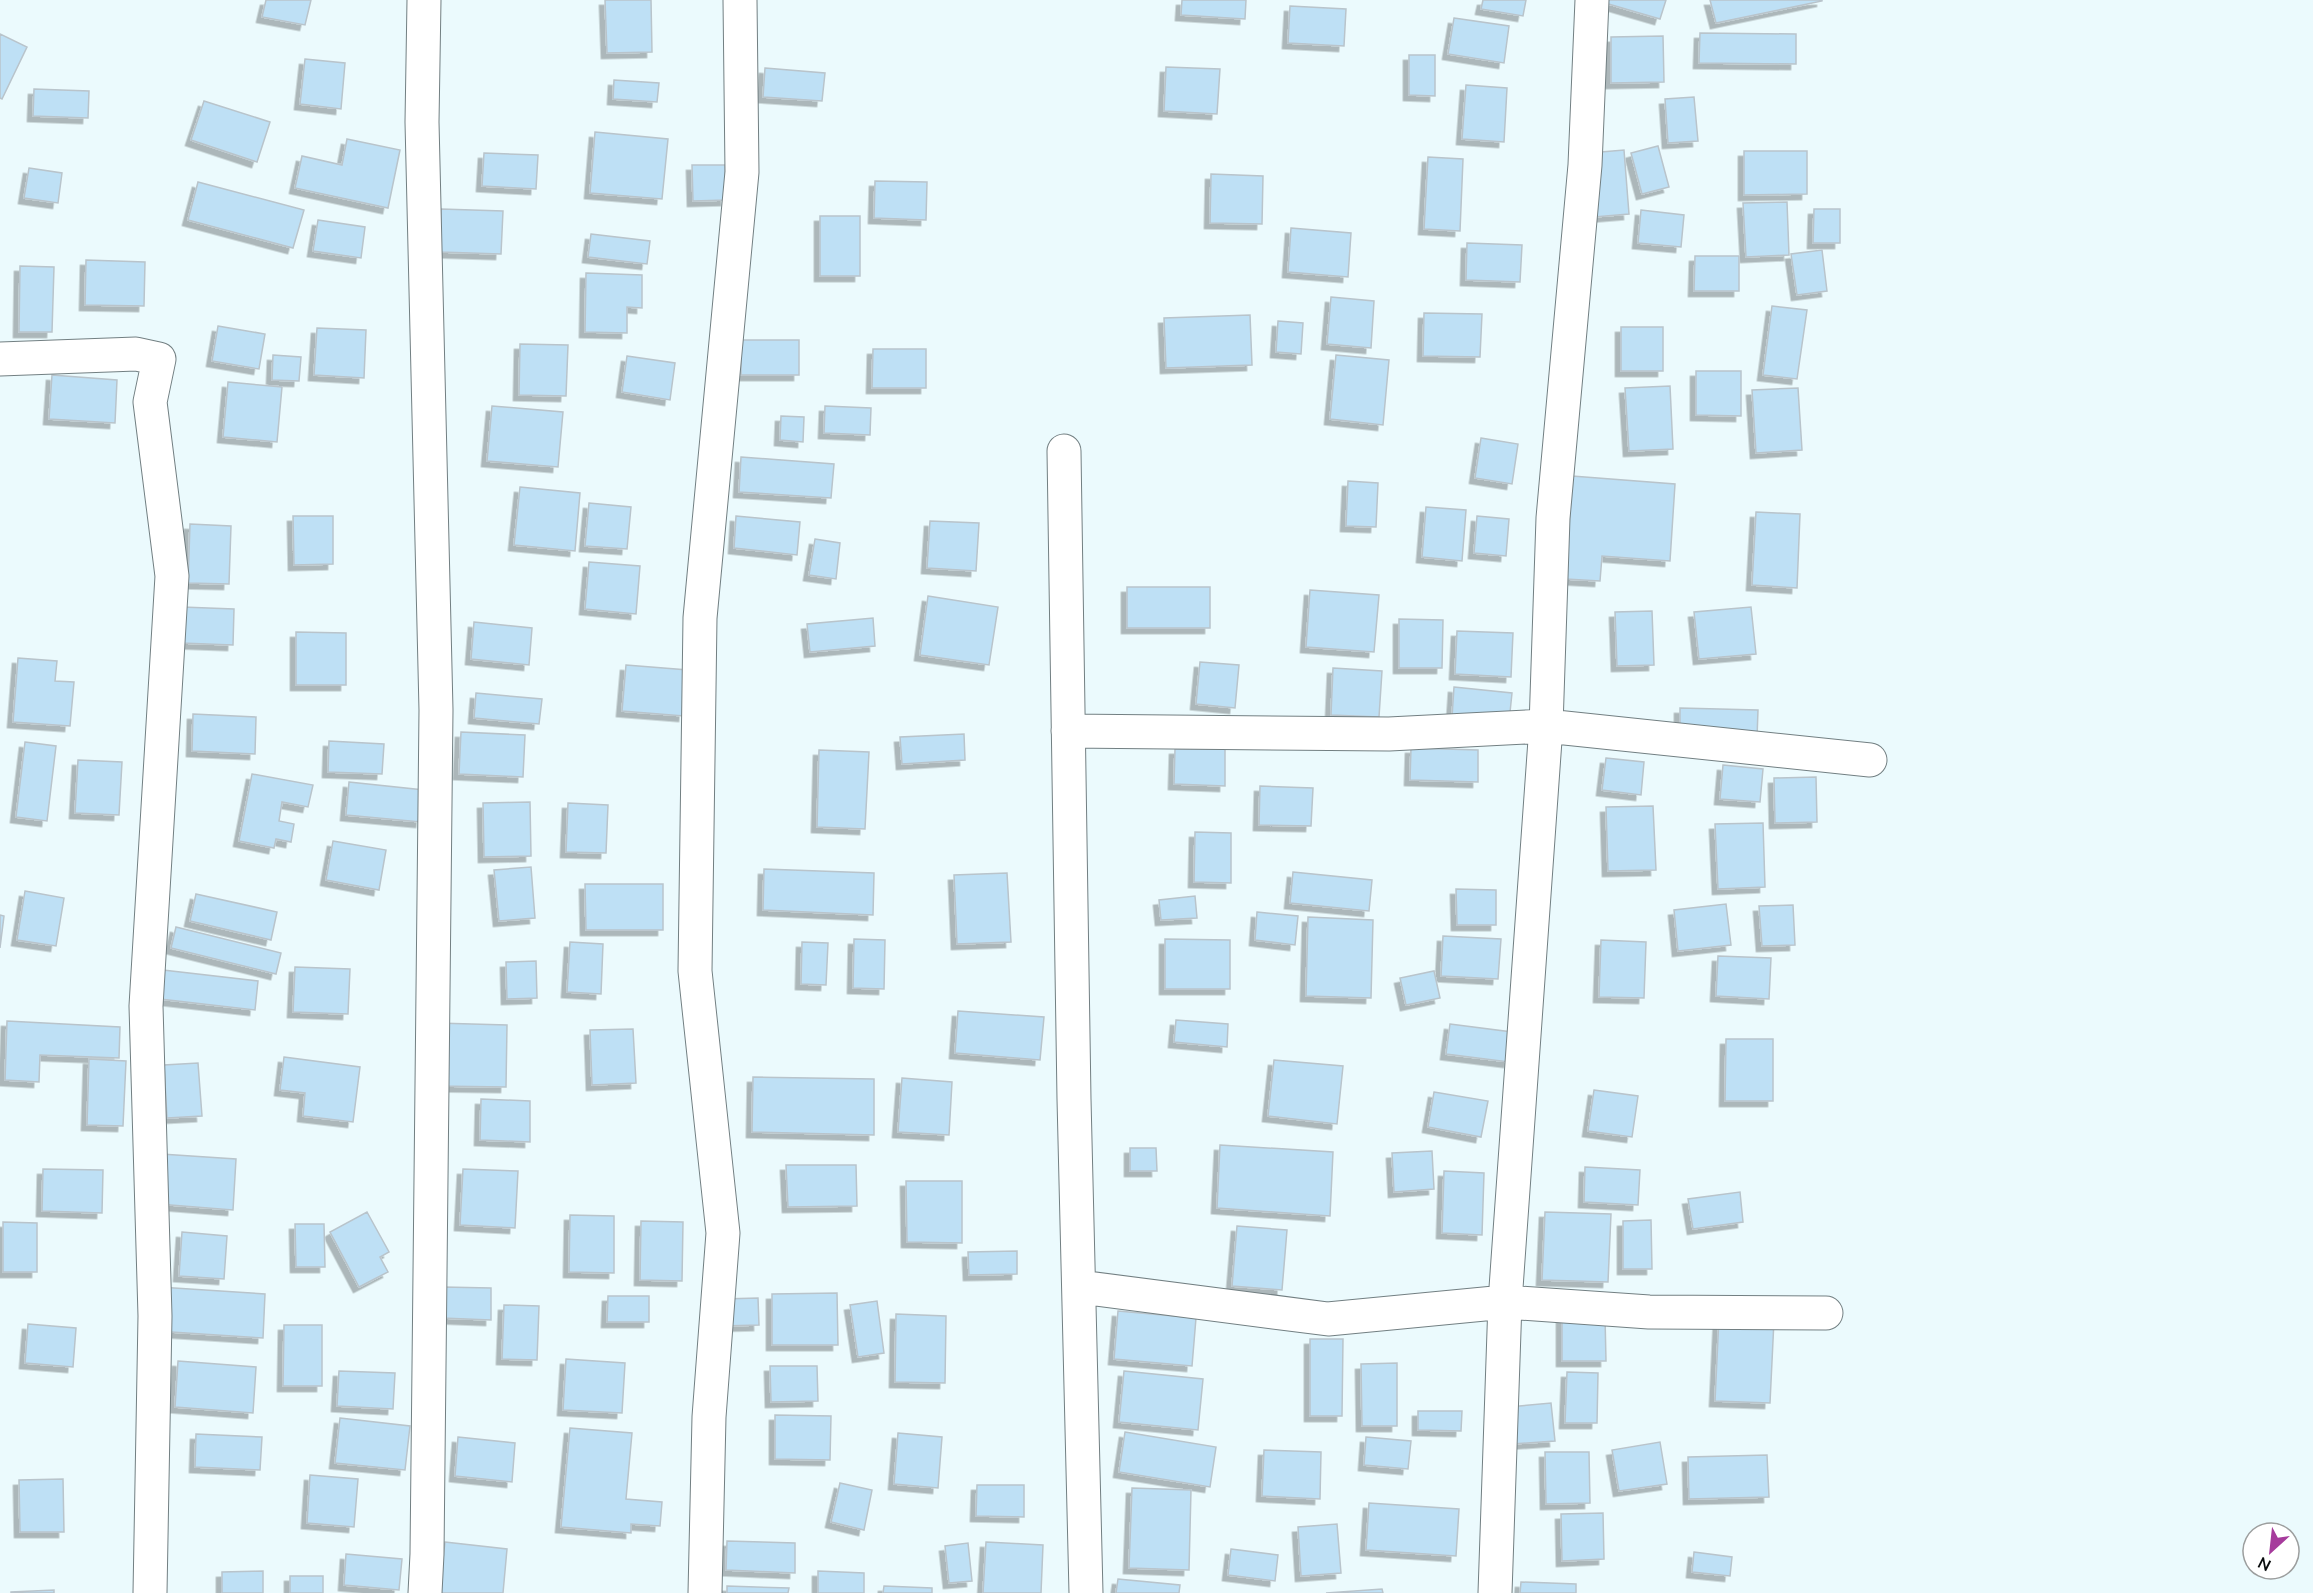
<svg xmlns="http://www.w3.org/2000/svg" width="2313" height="1593" font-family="'Nunito Sans',sans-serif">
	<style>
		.building { fill: #bee0f5; stroke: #b9c4cb; stroke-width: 1.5; filter: url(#shadow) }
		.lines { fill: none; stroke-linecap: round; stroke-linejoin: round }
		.minor-casing { stroke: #727f82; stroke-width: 35 }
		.minor { stroke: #fff; stroke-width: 33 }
	</style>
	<defs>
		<filter id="shadow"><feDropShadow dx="-5.5" dy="5.5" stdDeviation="0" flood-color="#0004"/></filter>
	</defs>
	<rect width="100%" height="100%" fill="#ebfafd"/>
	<path class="building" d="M266 0H311L305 25 262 17Z
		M605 0H651L652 52 607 53Z
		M1182 0H1246L1245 19 1181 15Z
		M1483 0H1526L1523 16 1481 9Z
		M1606 0H1666L1660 19 1605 3Z
		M1710 0H1822V1L1716 23Z
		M1290 6 1346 9 1344 46 1288 43Z
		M1454 18 1509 26 1504 63 1448 54Z
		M1700 33 1796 34V64L1699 63Z
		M0 34 27 47 2 99 0 98Z
		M1663 36 1664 82 1611 83V37Z
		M1409 55H1435V96L1409 95Z
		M305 59 345 63 341 109 300 104Z
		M1166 67 1220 69 1217 114 1164 111Z
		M765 68 825 73 822 101 763 97Z
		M614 80 659 83 657 102 613 99Z
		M1466 85 1507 88 1504 142 1462 139Z
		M34 89 89 91 88 118 33 116Z
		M1694 97 1698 141 1668 143 1665 99Z
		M204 101 270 122 257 162 191 140Z
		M595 132 668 139 662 199 590 193Z
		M347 139 400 150 388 208 295 188 302 156 342 165Z
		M1658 146 1669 187 1642 194 1631 153Z
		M1624 150 1629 214 1594 217 1589 153Z
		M1744 151H1807V194L1744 195Z
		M484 153 538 155 536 189 482 186Z
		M1428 157 1463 159 1460 231 1424 229Z
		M692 165H725L726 200 693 201Z
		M29 168 62 173 58 203 24 198Z
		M1211 174 1263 176 1262 224 1210 223Z
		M875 181 927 182 926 220 874 218Z
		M198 182 304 210 293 248 188 220Z
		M1787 202 1789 255 1746 257 1743 203Z
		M441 209 503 211 501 254 440 252Z
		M1814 209H1840V243H1813Z
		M1641 210 1684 215 1681 247 1638 243Z
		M820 216H860V276H820Z
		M318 220 365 227 361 258 313 251Z
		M1291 228 1351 233 1348 277 1288 272Z
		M591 234 650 241 647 264 588 257Z
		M1467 243 1522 245 1520 282 1466 280Z
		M1822 250 1827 291 1797 295 1791 254Z
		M1695 256H1739V291H1694Z
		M86 260 145 262 144 306 85 305Z
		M20 266 54 267 52 332H19Z
		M586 273 642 275V308L627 307V333L585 332Z
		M1331 297 1374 301 1371 348 1327 344Z
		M1772 306 1807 310 1797 379 1763 375Z
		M1424 313 1482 314 1480 357 1423 356Z
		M1250 315 1252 365 1166 368 1164 318Z
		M1278 321 1303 323 1301 354 1276 352Z
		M218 326 265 334 259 369 212 361Z
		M1621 327H1663V371H1621Z
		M317 328 366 330 364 378 314 375Z
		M741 340H799V375H741Z
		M520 344 568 345 566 396 519 395Z
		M873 349H926V388H872Z
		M273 355 301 357 299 381 272 380Z
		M1336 355 1389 360 1383 425 1330 419Z
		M627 356 675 363 670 400 622 392Z
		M1696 371H1741V416L1696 415Z
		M52 375 117 380 115 423 49 419Z
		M228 382 282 387 277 442 223 437Z
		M1670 386 1673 449 1629 451 1625 388Z
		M1798 388 1802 450 1756 453 1752 390Z
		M492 406 563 412 558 467 487 461Z
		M825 406 871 408 870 435 824 433Z
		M781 416 804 417 803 442 780 440Z
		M1481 438 1518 444 1512 484 1475 478Z
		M741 457 834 464 831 498 739 492Z
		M1572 476 1675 484 1670 561 1602 556 1600 581 1566 579Z
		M1348 481 1378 483 1376 527 1346 526Z
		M520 487 580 493 575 551 514 545Z
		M589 503 631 507 627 549 585 546Z
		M1426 507 1466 510 1462 561 1422 557Z
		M1756 512 1800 514 1797 588 1752 585Z
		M293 516H333V564L294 565Z
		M736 516 800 522 797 555 734 548Z
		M1477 516 1509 519 1506 556 1474 553Z
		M930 521 979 523 976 571 927 568Z
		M190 524 231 526 229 584 188 583Z
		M815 539 840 543 836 579 809 575Z
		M589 562 640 566 636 614 585 609Z
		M1127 587H1210V628H1127Z
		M1310 590 1379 595 1374 652 1306 647Z
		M928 596 998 607 989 665 920 655Z
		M182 607 234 609 233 645 181 643Z
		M1751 607 1756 654 1699 659 1694 612Z
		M1652 611 1654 665 1617 666 1615 612Z
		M873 618 875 646 810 652 807 624Z
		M1399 619 1443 620 1442 668H1399Z
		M474 622 532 628 529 665 471 659Z
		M1457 631 1513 633 1511 677 1455 674Z
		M296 632 346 633V685H296Z
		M18 658 57 661 55 681 74 682 70 726 13 722Z
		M1200 662 1239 665 1235 708 1196 704Z
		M626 665 688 670 684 716 622 711Z
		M1333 668 1382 671 1379 717 1331 715Z
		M1454 687 1512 693 1509 722 1452 717Z
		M476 693 542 699 539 724 474 718Z
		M1680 708 1758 710 1757 738 1680 736Z
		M193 714 256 717 255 754 192 751Z
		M461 732 525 735 523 777 459 774Z
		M964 734 965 760 902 764 900 737Z
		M329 741 384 744 382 774 328 772Z
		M25 742 56 746 47 821 16 817Z
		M1411 748 1478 750V782L1410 780Z
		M1175 749H1225V786L1174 784Z
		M819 750 869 752 865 829 817 827Z
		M1606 758 1644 762 1641 795 1602 790Z
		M78 760 122 762 119 815 75 813Z
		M1723 765 1763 769 1760 802 1720 799Z
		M252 774 313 785 308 807 282 802 279 821 294 824 291 842 276 839 274 848 239 841Z
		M1816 777 1817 822 1775 823 1774 778Z
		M349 782 424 790 421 822 346 815Z
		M1260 786 1313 788 1311 826 1259 825Z
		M530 802 531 856 484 857 483 803Z
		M568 803 608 805 606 853 566 852Z
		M1653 806 1656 870 1608 871 1606 807Z
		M1763 823 1765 887 1718 889 1715 824Z
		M1195 832 1231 833V883L1194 882Z
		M333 841 386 850 379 890 326 880Z
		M531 867 535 918 499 921 494 870Z
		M764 869 874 873 873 915 763 910Z
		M1293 872 1372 880 1369 911 1290 903Z
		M1007 873 1011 942 957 944 954 875Z
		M585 884H663V930H586Z
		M1456 889 1496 890V925H1457Z
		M25 891 64 898 56 946 17 940Z
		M196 894 277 912 271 940 190 921Z
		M1195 896 1197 918 1161 920 1159 900Z
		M1726 904 1731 945 1678 951 1674 910Z
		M1793 905 1795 945 1762 946 1759 906Z
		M1257 912 1298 916 1295 945 1255 940Z
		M0 915 4 916 0 948Z
		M1308 917 1373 920 1371 998 1306 996Z
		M176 927 281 953 276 974 171 948Z
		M1443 936 1501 939 1498 979 1441 976Z
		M854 939 885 940 884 989 853 988Z
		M1165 939 1230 940V989H1165Z
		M1601 940 1646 942 1644 998 1599 997Z
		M570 942 603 944 601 994 567 992Z
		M802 942 828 943 826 985 801 984Z
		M1718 956 1771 958 1769 999 1716 996Z
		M536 961 537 998 507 999 506 962Z
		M295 967 350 969 348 1014 293 1012Z
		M163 970 258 981 255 1010 160 999Z
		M1434 971 1440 998 1406 1005 1400 978Z
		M958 1011 1044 1017 1040 1060 955 1053Z
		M1176 1020 1228 1024 1227 1047 1174 1042Z
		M7 1021 120 1027 119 1058 40 1055 39 1082 5 1080Z
		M436 1023 507 1025 506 1087 435 1086Z
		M1450 1024 1512 1032 1509 1062 1446 1054Z
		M633 1029 636 1083 592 1085 590 1030Z
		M1726 1039H1773V1101H1725Z
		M284 1057 360 1067 353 1122 303 1116 305 1093 280 1090Z
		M89 1059 126 1061 123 1126 87 1125Z
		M1274 1060 1343 1066 1337 1124 1268 1116Z
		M198 1063 202 1116 167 1118 164 1065Z
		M753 1077 874 1079V1135L752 1132Z
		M902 1078 952 1082 949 1135 898 1132Z
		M1594 1090 1638 1096 1632 1137 1588 1131Z
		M1434 1092 1488 1101 1481 1137 1428 1127Z
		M481 1099 530 1101V1142L480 1140Z
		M1220 1145 1333 1152 1330 1216 1217 1208Z
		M1130 1148H1156L1157 1171H1130Z
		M1432 1151 1434 1189 1394 1192 1392 1153Z
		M161 1154 236 1159 233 1210 158 1204Z
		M786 1165H856L857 1206 788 1207Z
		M1585 1167 1640 1170 1638 1205 1584 1202Z
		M43 1169 103 1170 102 1213 42 1211Z
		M463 1169 518 1171 515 1228 460 1225Z
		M1444 1171 1484 1173 1482 1235 1442 1233Z
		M906 1181H962V1243L907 1242Z
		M1740 1192 1743 1222 1693 1229 1688 1199Z
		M367 1212 389 1252 380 1257 388 1272 359 1287 330 1232Z
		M1545 1212 1611 1214 1608 1282 1542 1280Z
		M570 1215 614 1216V1273L569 1272Z
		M1651 1220 1652 1269H1623V1221Z
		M641 1221 683 1222 682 1281 640 1280Z
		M3 1222 37 1223V1272H3Z
		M295 1224H324L325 1267H296Z
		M1237 1226 1287 1230 1282 1290 1232 1286Z
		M182 1232 227 1236 224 1279 179 1276Z
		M1017 1251V1274L969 1275 968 1252Z
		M159 1287 265 1294 263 1338 156 1331Z
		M443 1287 491 1288V1320L442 1318Z
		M837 1293 838 1345H772V1294Z
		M608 1296H649V1322H607Z
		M758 1298 759 1325 722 1326V1299Z
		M877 1301 884 1353 858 1357 850 1305Z
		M504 1305 539 1306 537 1360 502 1359Z
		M1118 1311 1196 1318 1192 1366 1114 1359Z
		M896 1314 946 1316 945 1383 895 1382Z
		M1605 1316 1606 1361H1562V1317Z
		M1719 1317 1774 1320 1770 1403 1715 1401Z
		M28 1324 76 1328 73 1367 25 1363Z
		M284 1325H322V1386H283Z
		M1310 1339H1343L1342 1416H1310Z
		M566 1359 625 1363 622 1413 563 1410Z
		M178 1361 256 1367 253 1413 175 1407Z
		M1397 1363V1426H1362L1361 1364Z
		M770 1366H817L818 1401 771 1402Z
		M339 1371 395 1373 393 1409 337 1406Z
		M1124 1371 1203 1379 1198 1430 1119 1422Z
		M1567 1372 1598 1373 1597 1423H1565Z
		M1551 1403 1555 1441 1512 1444 1509 1407Z
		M1418 1411H1462L1461 1431 1418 1430Z
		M775 1415 831 1416 830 1460 775 1459Z
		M340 1418 410 1426 405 1470 335 1463Z
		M570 1428 632 1433 626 1499 662 1502 660 1526 631 1524V1533L561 1527Z
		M1125 1432 1216 1447 1210 1487 1119 1472Z
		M898 1433 942 1437 938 1488 894 1484Z
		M196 1434 262 1437 260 1470 195 1467Z
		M458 1437 515 1443 512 1482 455 1476Z
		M1366 1437 1411 1441 1408 1469 1364 1465Z
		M1660 1442 1667 1484 1619 1491 1612 1450Z
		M1264 1450 1321 1452 1320 1499 1262 1496Z
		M1545 1452H1589L1590 1503 1546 1504Z
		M1767 1455 1769 1497 1689 1499 1688 1457Z
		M310 1475 358 1479 354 1527 307 1523Z
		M63 1479 64 1532H20L19 1480Z
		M840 1483 872 1490 864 1530 831 1522Z
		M977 1485H1024V1517L976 1516Z
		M1132 1488 1191 1490 1189 1570 1129 1568Z
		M1369 1503 1459 1509 1456 1556 1366 1550Z
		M1603 1513 1604 1559 1562 1561 1561 1514Z
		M1337 1524 1341 1573 1301 1576 1298 1527Z
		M727 1541 795 1543V1573L726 1570Z
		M445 1542 507 1549 503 1593H439Z
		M986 1542 1043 1545 1041 1593H983Z
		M968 1543 972 1581 949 1583 945 1546Z
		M1231 1549 1278 1555 1275 1581 1228 1575Z
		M1694 1552 1732 1557 1730 1576 1692 1572Z
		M346 1554 402 1559 399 1590 344 1585Z
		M263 1571V1593H222V1572Z
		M818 1571 864 1573V1593H818Z
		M290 1576H323V1593H290Z
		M1118 1579 1180 1585 1179 1593H1116Z
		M1521 1582 1576 1584V1593H1520Z
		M727 1586 789 1588 788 1593H727Z
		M884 1586 932 1588V1593H883Z
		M1382 1589 1383 1593H1326Z
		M54 1590V1593H11V1592Z"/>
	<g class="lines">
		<g class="minor-casing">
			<path id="minor" d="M424 0 422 122 436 710 427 1554 425 1593
				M0 359 136 354 159 359 150 402 172 576 146 1006 155 1316 150 1593
				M1064 451 1074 1099 1086 1593
				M1068 731 1389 734 1546 726 1870 760
				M1080 1287 1328 1319 1505 1302 1649 1312 1826 1313
				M705 1593 709 1417 723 1233 695 971 700 618 742 172 740 0
				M1495 1593 1505 1302 1546 726 1553 518 1585 165 1592 0"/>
		</g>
		<use href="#minor" class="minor"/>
	</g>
	<g transform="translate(2271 1551) rotate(207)"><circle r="28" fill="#ffffff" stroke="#9c9e9e" stroke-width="1.5"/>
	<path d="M0-4.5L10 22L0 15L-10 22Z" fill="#a63b9c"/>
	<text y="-9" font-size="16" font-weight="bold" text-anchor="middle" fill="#080c0d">N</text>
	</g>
</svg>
